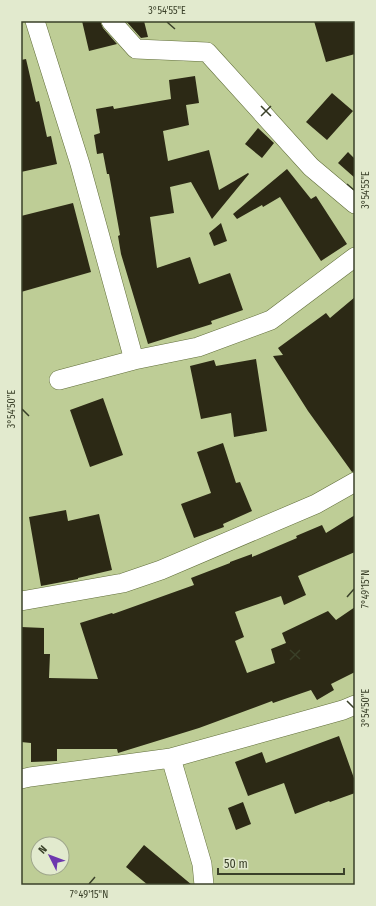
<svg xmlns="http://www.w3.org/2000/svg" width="376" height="906" font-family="'Fira Sans Condensed',sans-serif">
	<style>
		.building { fill: #2c2915 }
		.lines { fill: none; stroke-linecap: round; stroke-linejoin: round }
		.minor-casing { stroke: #616e3a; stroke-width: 20 }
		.minor { stroke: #fff; stroke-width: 19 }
		.ticks { fill: none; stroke: #3a4029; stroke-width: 1.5 }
		.neatline { fill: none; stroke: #3a4029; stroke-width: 1.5 }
		.ticks-label { font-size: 10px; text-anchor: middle; fill: #3a4029 }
	</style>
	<rect width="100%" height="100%" fill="#becd96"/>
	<path class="building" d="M82 21H100L103 28 117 44 89 51Z
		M126 21H144L148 37 141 38Z
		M314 21H355V54L326 62Z
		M26 59 36 102 39 101 47 137 51 136 57 164 21 172V60Z
		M195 76 199 103 186 105 189 125 163 131 168 161 209 150 219 190 248 173 249 174 212 219 191 182 170 187 174 213 150 217 157 268 190 257 199 284 230 273 243 310 211 321 212 324 148 344 121 254 118 236 120 235 109 174H107L103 153 97 154 94 135 100 133 96 109 113 106 114 109 171 99 169 80Z
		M332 93 353 111 327 140 306 122Z
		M258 128 274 143 262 158 245 144Z
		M348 152 355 159V178L338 163Z
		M287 169 311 199 316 196 347 244 321 261 280 197 263 207 262 205 237 219 233 214Z
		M73 203 91 272 21 292V216Z
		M221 223 227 241 214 246 209 233Z
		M355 297V471L352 472 308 411 273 356 283 355 278 348 326 313 330 318Z
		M256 359 267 431 234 437 231 413 201 419 190 366 214 360 216 366Z
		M103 398 123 455 90 467 70 410Z
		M223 443 236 483 240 482 252 511 223 524 224 527 194 538 181 504 211 493 197 452Z
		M66 510 68 521 99 514 112 570 78 578V579L41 586 29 517Z
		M355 515V552L298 576 306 595 284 605 281 596 235 612 244 637 235 641 247 673 275 663 271 649 286 643 282 633 328 611 336 620 355 607V672L331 684 334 690 317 700 311 690 273 703 272 701 199 728 118 753 117 749H57V761L31 762V743L21 742V627L44 628V654H50L49 678 98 679 80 623 112 613 113 614 194 585 191 578 230 563V562L252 554V557L297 538 296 536 322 525 326 533Z
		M339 736 355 781V793L330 802 329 801 295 814 284 783 248 796 235 762 262 752 266 763Z
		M243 802 251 824 236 830 228 808Z
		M144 845 192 885H148L126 867Z"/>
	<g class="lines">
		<g class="minor-casing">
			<path id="minor" d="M35 21 80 164 134 360
				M111 21 136 49 207 52 311 167 355 204
				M59 380 134 360 198 347 271 320 355 257
				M21 601 123 583 161 570 316 504 355 482
				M171 758 202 864 204 885
				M21 779 30 777 171 758 343 710 355 705"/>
		</g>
		<use href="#minor" class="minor"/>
	</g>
	<path class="ticks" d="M167 22 175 29M261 106 271 116M261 116 271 106M347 184 354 190M22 409 29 416M347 597 354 589M290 650 300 659M290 660 300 650M347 701 354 708M89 884 95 877"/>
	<rect width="376" height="906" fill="none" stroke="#e2eace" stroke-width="44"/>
	<g transform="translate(50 856) rotate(312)"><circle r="19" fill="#e2eace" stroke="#9fa68c"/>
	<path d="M0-3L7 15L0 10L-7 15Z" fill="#6d37ae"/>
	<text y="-6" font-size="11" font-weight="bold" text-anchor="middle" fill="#3a4029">N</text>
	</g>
	<path d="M218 868v6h126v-6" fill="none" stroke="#3a4029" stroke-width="2"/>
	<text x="224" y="868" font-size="12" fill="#3a4029" stroke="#e2eace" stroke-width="3" paint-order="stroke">50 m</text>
	<rect x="22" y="22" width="332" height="862" class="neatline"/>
	<g class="ticks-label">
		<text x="167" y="14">3°54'55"E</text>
		<text transform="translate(365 190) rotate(-90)" y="4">3°54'55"E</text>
		<text transform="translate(11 409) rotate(-90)" y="4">3°54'50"E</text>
		<text transform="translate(365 589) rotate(-90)" y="4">7°49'15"N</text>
		<text transform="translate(365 708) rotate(-90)" y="4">3°54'50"E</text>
		<text x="89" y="898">7°49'15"N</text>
	</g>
</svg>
